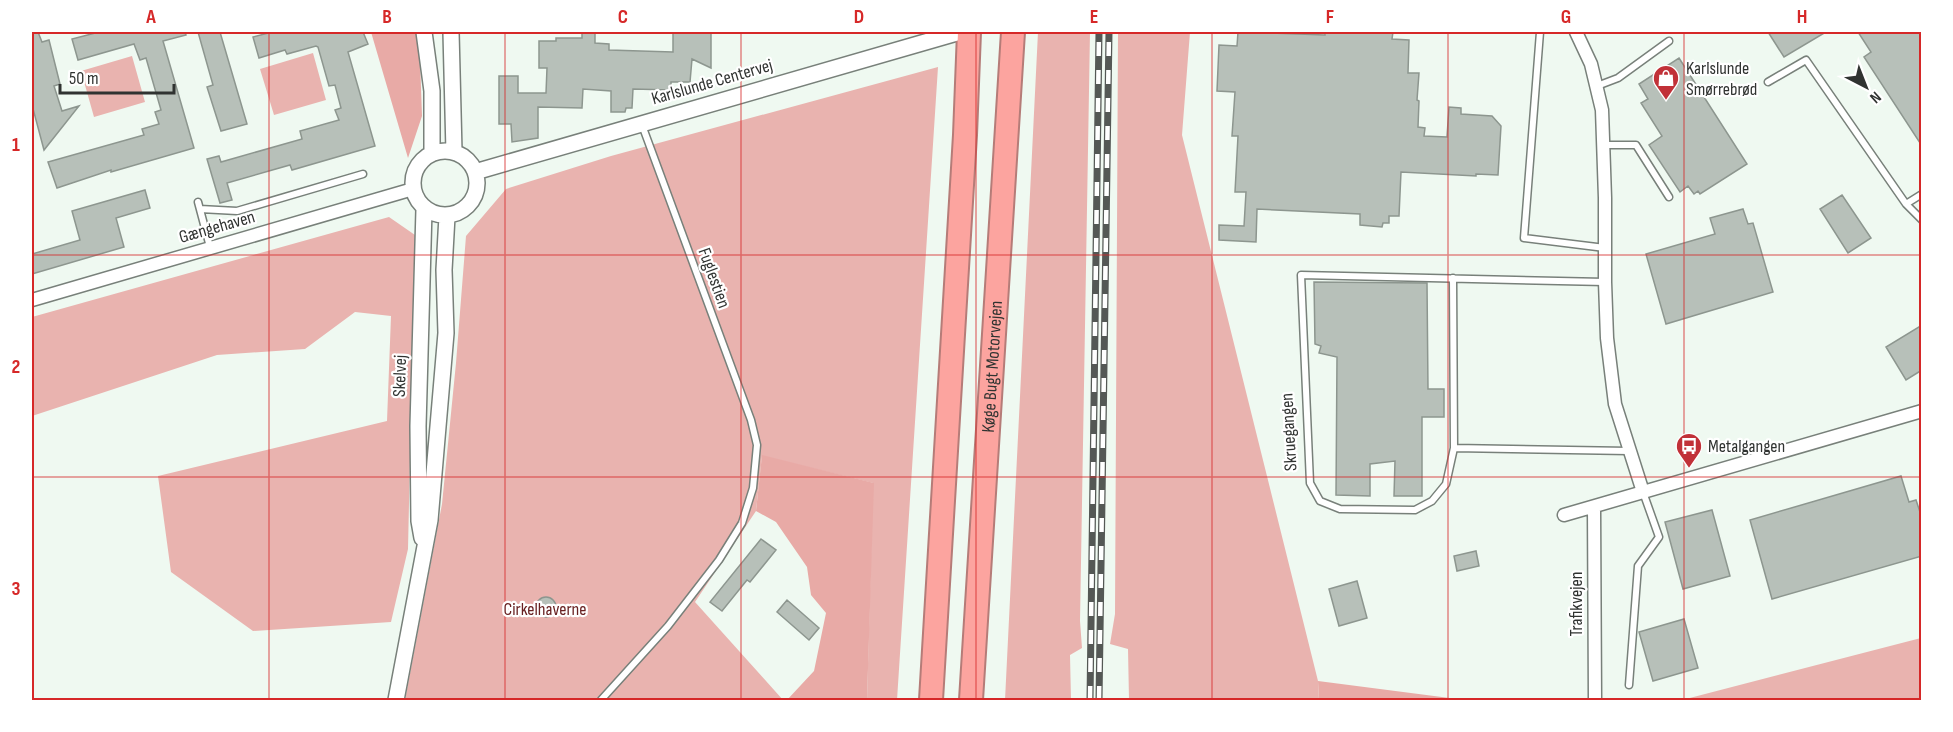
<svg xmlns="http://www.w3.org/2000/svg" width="1953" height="732" font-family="'Sofia Sans Condensed',sans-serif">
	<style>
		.green { fill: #e9b3af }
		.forest { fill: #e8aaa6 }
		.building { fill: #b7c0b9; stroke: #8d968f; stroke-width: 1.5 }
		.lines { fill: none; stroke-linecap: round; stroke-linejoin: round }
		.service-casing { stroke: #78807a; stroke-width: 9 }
		.minor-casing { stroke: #78807a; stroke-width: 15 }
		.tertiary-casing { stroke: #78807a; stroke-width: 18 }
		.motorway-casing { stroke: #b57c78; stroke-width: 26 }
		.service { stroke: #fff; stroke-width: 6 }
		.minor { stroke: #fff; stroke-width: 12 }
		.tertiary { stroke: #fff; stroke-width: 15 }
		.motorway { stroke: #fca49f; stroke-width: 22 }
		.rail-casing { stroke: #545855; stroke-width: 7 }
		.rail { stroke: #fff; stroke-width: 4.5; stroke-dasharray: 14; stroke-linecap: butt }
		.grid { fill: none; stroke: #d62828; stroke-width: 1.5; stroke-opacity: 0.55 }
		.labels { text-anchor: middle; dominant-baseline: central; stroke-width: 4.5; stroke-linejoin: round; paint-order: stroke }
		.poi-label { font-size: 18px; fill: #303331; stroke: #fff; text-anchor: start }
		.street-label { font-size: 18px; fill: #303331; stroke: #fff }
		.park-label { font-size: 18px; fill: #682021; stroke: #fff }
		.neatline { fill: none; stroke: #d62828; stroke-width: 2 }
		.grid-label { font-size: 20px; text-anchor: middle; font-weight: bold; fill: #d62828 }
	</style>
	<rect width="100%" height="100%" fill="#eff9f1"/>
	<path class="green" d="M1038 32H1090L1080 621 1082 648 1070 655 1071 700H1005Z
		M1118 32H1190L1182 135 1318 681 1319 700H1129L1128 649 1110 644 1115 614Z
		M313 53 326 100 274 115 260 69Z
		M132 56 145 102 94 117 81 71Z
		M938 67 897 700H867L873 483 762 456 756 511 695 602 783 700H405L442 504 456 363 466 236 506 189 611 156Z
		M389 217 415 235 408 549 391 622 253 631 171 572 158 476 387 421 391 316 355 312 305 349 217 355 32 416V317Z
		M1921 638V700H1682Z"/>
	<path class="forest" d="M371 32H419L422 116 408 158Z
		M762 455 874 483 867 700H787L814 671 826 613 811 595 807 567 776 522 756 511Z
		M1318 681 1465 700H1319Z"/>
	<path class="building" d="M32 32H38L42 42 49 40 60 84 54 86 62 111 79 106 44 150 32 105Z
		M99 32H185L186 35 163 41 194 148 111 172V170L57 188 48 162 144 135 142 129 159 124 155 112 161 110 146 58 140 60 134 44 78 60 72 39Z
		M198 32H220L247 124 221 131 207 87 213 85Z
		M272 32H363L368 44 348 52 375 146 292 170 290 165 227 183 232 200 220 203 207 159 219 156 221 162 302 139 300 131 339 120 335 110 341 108 335 85 329 86 318 47 316 46 287 54 285 50 259 58 253 37Z
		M582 32H595V43L609 44V50L673 52V32H711V68L692 59 690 82H671V90L633 89 632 108H626L625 112H611V91L583 89 582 108 538 107V138L512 142 511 124H499V76H518V93H546L547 68H539V41H556V38H582Z
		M1238 32 1325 35V32H1393L1392 39 1409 40 1408 73H1419L1417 100 1419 101 1418 127 1425 128 1424 136 1447 137 1449 107 1461 108V114L1492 116 1501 126 1498 175 1476 174V176L1401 172 1399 216H1389V223H1383L1382 227 1360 225V214L1257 209 1256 242 1219 240V225L1244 226 1246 192H1235L1238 136H1232L1235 92 1217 91 1219 45 1237 46Z
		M1768 32H1826L1784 57Z
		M1858 32H1922V146L1864 57 1871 52Z
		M1679 58 1747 164 1700 194 1698 191 1694 194 1688 186 1680 192 1649 145 1662 136 1641 103 1648 99 1639 84Z
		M145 190 150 208 116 218 124 247 32 274V254L80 240 72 211Z
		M1842 195 1871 238 1848 253 1820 209Z
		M1743 209 1748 224 1753 223 1773 292 1666 324 1646 254 1715 234 1710 218Z
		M1314 282 1427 283 1428 389H1444V417H1422V496H1394L1395 461 1370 464V496L1336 495 1337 357 1319 353 1321 346 1315 344Z
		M1922 325V370L1906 380 1886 347Z
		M1901 476 1909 502 1916 500 1922 518V556L1772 599 1750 520Z
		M1712 510 1730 576 1683 589 1665 522Z
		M761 539 776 550 750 582 747 580 722 611 710 602Z
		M1476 551 1479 566 1457 571 1454 556Z
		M1357 581 1367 618 1339 626 1329 589Z
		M536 607a10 10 0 1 1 20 0a10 10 0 1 1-20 0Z
		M787 600 819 628 809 640 777 612Z
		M1684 619 1698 668 1653 681 1639 632Z"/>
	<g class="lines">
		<g class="service-casing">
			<path id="service" d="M1540 32 1524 238 1605 248
				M1768 82 1806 60 1906 204 1922 194
				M1597 86 1618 78 1669 41
				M1604 145H1636L1669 197
				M198 202 210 247
				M1906 204 1922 220
				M200 209 237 211 363 174
				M1453 278 1454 448 1446 484 1432 501 1415 510 1340 509 1320 501 1310 483 1301 275 1605 282
				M1454 448 1629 451
				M1629 685 1638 566 1659 537 1643 492
				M601 700 668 626 719 560 742 523 753 488 757 445 751 420 642 125"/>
		</g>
		<g class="minor-casing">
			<path id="minor" d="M1576 32 1591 64 1602 110 1605 198V282L1607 338 1615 404 1643 492
				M32 300 413 189
				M1594 507 1595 700
				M1564 515 1922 411"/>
		</g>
		<g class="tertiary-casing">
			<path id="tertiary" d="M424 32 432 91V153
				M451 32 454 152
				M413 183a32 32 0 1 1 64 0a32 32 0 1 1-64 0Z
				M475 172 960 32
				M422 538 419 521 418 426 424 209
				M396 700 430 520 446 333 444 270 447 216"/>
		</g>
		<g class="motorway-casing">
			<g id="motorway">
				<path d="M931 700 965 135 969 32"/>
				<path id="s1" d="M971 700 1013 32"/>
			</g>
		</g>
		<use href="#service" class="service"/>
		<use href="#minor" class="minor"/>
		<use href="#tertiary" class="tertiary"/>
		<use href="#motorway" class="motorway"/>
		<g class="rail-casing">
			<path id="rail" d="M1090 700 1099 32
				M1099 700 1109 32"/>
		</g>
		<use href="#rail" class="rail"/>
	</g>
	<path class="grid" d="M269 32V700M505 32V700M741 32V700M976 32V700M1212 32V700M1448 32V700M1684 32V700M32 255H1922M32 477H1922"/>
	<defs>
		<g id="shop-pin" transform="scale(1.35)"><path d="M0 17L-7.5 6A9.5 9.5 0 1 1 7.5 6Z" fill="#c13138" stroke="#fff"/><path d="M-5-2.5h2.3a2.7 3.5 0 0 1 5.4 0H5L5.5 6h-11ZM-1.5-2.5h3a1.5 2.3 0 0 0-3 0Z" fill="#fff"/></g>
		<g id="bus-pin" transform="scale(1.35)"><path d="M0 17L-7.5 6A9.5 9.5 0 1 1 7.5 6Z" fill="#c13138" stroke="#fff"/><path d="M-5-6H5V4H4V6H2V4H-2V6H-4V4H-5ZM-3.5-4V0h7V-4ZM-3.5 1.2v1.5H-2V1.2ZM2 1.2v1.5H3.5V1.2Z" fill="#fff"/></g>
	</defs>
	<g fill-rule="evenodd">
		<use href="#shop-pin" x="1666" y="78"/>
		<use href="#bus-pin" x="1689" y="446"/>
	</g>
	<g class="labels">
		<g class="poi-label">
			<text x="1686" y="68">Karlslunde<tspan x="1686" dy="21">Smørrebrød</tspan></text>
			<text x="1708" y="446">Metalgangen</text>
		</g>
		<g class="street-label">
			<text transform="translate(712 82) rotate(-16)">Karlslunde Centervej</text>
			<text transform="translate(217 227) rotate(-16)">Gængehaven</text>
			<text transform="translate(714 278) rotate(70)">Fuglestien</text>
			<text stroke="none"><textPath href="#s1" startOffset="334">Køge Bugt Motorvejen</textPath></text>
			<text transform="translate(400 376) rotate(-88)">Skelvej</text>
			<text transform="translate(1289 432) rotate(-93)">Skruegangen</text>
			<text transform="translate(1576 604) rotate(-90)">Trafikvejen</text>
		</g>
		<g class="park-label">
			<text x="545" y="609">Cirkelhaverne</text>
		</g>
	</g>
	<rect width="1953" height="732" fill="none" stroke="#ffffff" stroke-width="66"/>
	<g transform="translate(1866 87) rotate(138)" stroke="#ffffff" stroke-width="4.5" paint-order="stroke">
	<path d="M0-4.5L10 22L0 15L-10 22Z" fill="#303331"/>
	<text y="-9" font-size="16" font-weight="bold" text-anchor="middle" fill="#303331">N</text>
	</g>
	<path d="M60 84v9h114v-9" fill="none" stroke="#303331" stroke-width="3"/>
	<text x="69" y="84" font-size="18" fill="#303331" stroke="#ffffff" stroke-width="4.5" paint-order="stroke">50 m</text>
	<rect x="33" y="33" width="1887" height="666" class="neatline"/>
	<g class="grid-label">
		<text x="151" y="23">A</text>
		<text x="387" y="23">B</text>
		<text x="623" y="23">C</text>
		<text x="859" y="23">D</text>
		<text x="1094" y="23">E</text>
		<text x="1330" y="23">F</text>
		<text x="1566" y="23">G</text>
		<text x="1802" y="23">H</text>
		<text x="16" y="151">1</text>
		<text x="16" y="373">2</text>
		<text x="16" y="595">3</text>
	</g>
</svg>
